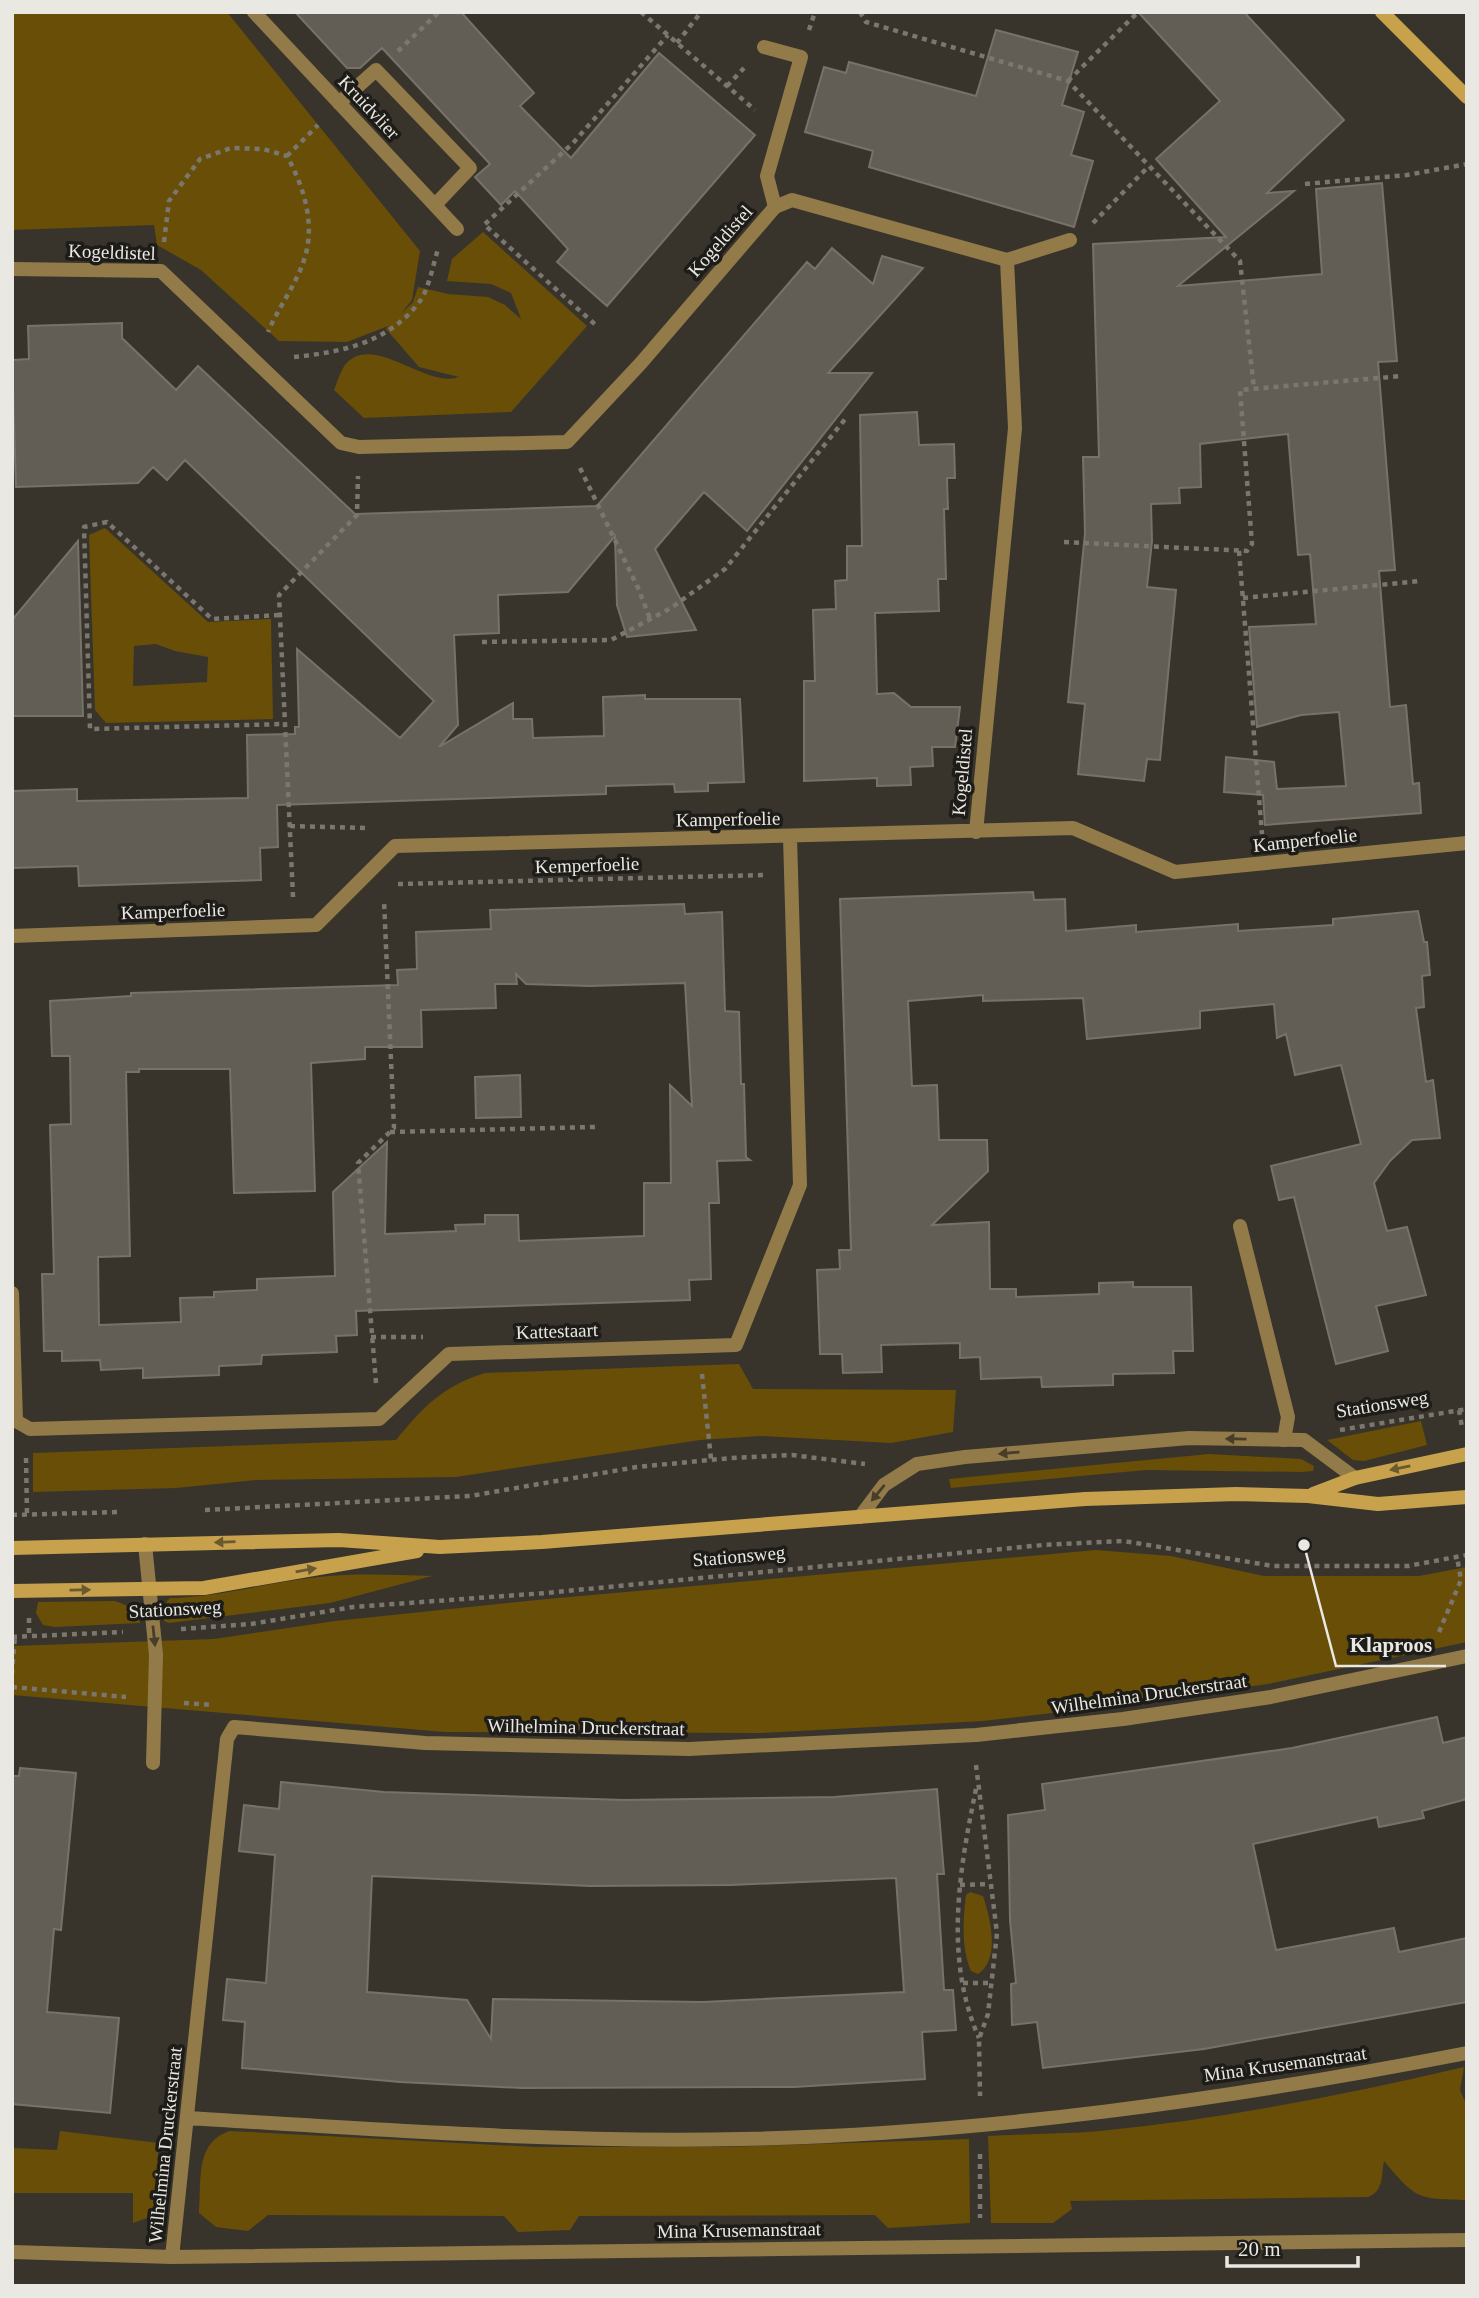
<svg xmlns="http://www.w3.org/2000/svg" width="1479" height="2298" font-family="Georgia,serif">
	<style>
		.green { fill: #684e07; fill-rule: evenodd }
		.building { fill: #635e55; stroke: #777269; stroke-width: 2; fill-rule: evenodd }
		.lines { fill: none; stroke-linecap: round; stroke-linejoin: round }
		.path { stroke: #7a7770; stroke-width: 4.5; stroke-dasharray: 5 5; stroke-linecap: butt }
		.lane { stroke: #927b48; stroke-width: 14 }
		.street { stroke: #927b48; stroke-width: 14 }
		.secondary { stroke: #c7a14c; stroke-width: 14 }
		.oneway { fill: #473d29 }
		.oneway2 { fill: #6a582f }
		.labels { text-anchor: middle; dominant-baseline: central; stroke-width: 7; stroke-linejoin: round; paint-order: stroke }
		.street-label { font-size: 19px; fill: #eae8e2; stroke: #1e1c18 }
		.leader { fill: none; stroke: #eae8e2; stroke-width: 2.5 }
		.callout-dot { fill: #eae8e2; stroke: #1e1c18; stroke-width: 2.5 }
		.callout-label { font-size: 21px; text-anchor: middle; font-weight: bold; fill: #eae8e2; stroke: #1e1c18; stroke-width: 7; stroke-linejoin: round; paint-order: stroke }
	</style>
	<rect width="100%" height="100%" fill="#38342c"/>
	<path class="green" d="M12 12H227L420 251 412 300 401 314 413 302 418 287 448 294 488 297 505 305 521 319 511 293 491 284 447 281 452 259 483 232 587 326 511 412 364 418 334 390C337 383 340 372 345 365 372 331 426 389 459 377L419 367 386 329 388 326 347 342 279 341 201 270 157 245 154 225 12 230Z
		M105 528 208 622 271 619 273 719 106 723 95 710 89 535ZM156 644 175 651 208 657 207 682 133 686 134 646Z
		M739 1364 753 1389 956 1390 953 1432 891 1443 760 1436 700 1440 456 1477 257 1480 176 1488 33 1492V1453L396 1440C424 1406 443 1386 485 1373Z
		M1421 1421 1427 1445 1364 1461 1353 1460 1327 1440Z
		M1209 1454 1301 1459 1314 1466 1313 1471 1301 1472 1146 1470 951 1488 949 1479Z
		M1096 1550 1171 1556 1264 1576H1419L1467 1567V1642L1268 1684 1086 1709 983 1721 761 1733 445 1732 12 1695V1646L214 1639 335 1621 547 1599Z
		M432 1576 330 1603 169 1623 164 1621 167 1601 170 1598C221 1597 269 1582 319 1577 356 1573 395 1575 432 1576Z
		M114 1601C125 1604 139 1610 140 1623L55 1627 43 1625 36 1613 38 1602Z
		M970 1892 983 1896C990 1917 1001 1959 978 1974L971 1971C961 1948 963 1919 966 1895Z
		M1464 2067 1460 2090 1467 2106V2200C1417 2199 1416 2199 1384 2161 1381 2176 1384 2191 1368 2197L1070 2201 1072 2209 1053 2223H991L988 2136C1025 2134 1063 2134 1100 2131 1222 2119 1345 2095 1464 2067Z
		M60 2131 159 2143 154 2208 147 2218 133 2223V2193H12V2148L57 2150Z
		M230 2131 536 2147H726L969 2139 970 2223 888 2228 875 2215 579 2216 570 2230 518 2232 504 2216 268 2215 248 2231 216 2227 199 2213C202 2182 194 2142 230 2131Z"/>
	<path class="building" d="M295 12H461L534 93 520 106 571 158 659 53 755 135 607 306 557 262 568 249 515 191 501 205 475 177 490 164 382 48 360 68H347Z
		M1138 12H1244L1344 120 1267 193 1294 191 1178 286 1322 274 1316 189 1382 183 1397 361 1378 362 1395 570 1379 571 1390 707 1406 705 1413 784 1419 783 1421 813 1265 825 1263 795 1224 792 1226 757 1274 762 1277 789 1346 786 1339 712 1301 715 1257 727 1249 627 1316 624 1310 554 1298 555 1288 434 1200 444 1201 487 1179 488 1180 503 1151 504 1152 541 1147 587 1176 590 1160 760 1147 759 1144 781 1078 774 1085 704 1068 702 1085 533 1083 457H1099L1093 244 1226 237 1156 159 1220 101Z
		M996 30 1078 52 1062 105 1084 112 1071 155 1093 161 1074 227 869 167 873 151 805 132 824 67 846 73 849 62 976 96Z
		M832 248 873 284 882 256 923 268 828 373H872L747 531 704 492 655 549 696 630 627 637 617 605 615 536 568 592 498 595 499 633 454 635 458 725 439 747 513 703V719H532L533 738 604 736 603 697 645 695V699H740L744 782 708 783V791L675 792 674 784 606 786V794L277 805 278 847 260 848 261 880 79 886 78 866 12 868V791L77 789V801L248 798 247 735 295 734V727H299L297 649 400 738 434 701 185 460 167 480 153 467 138 483 16 487 12 360 29 359 28 326 122 323V338L176 390 198 366 355 514 597 506 807 262 815 269Z
		M917 412 919 445 954 444 955 478H947L948 509H944L946 579H938L939 611 875 613 877 694 894 693 911 707H960L955 747H932L933 766 910 767 911 785 877 786V778L804 781V681H815L813 610 836 609 835 581 847 580V546H862L860 415Z
		M78 541 83 716H12V620Z
		M1033 892 1034 900 1065 899 1066 931 1136 925V932L1238 924V931L1333 925V919L1418 911 1424 942H1427L1430 975 1422 976 1424 1007 1416 1008 1426 1082 1433 1080 1440 1138 1412 1140 1390 1161 1374 1183 1387 1231 1407 1227 1426 1295 1376 1306 1388 1351 1336 1364 1294 1197 1279 1200 1271 1166 1361 1144 1341 1065 1295 1075 1286 1034 1277 1038 1274 1004 1200 1011V1028L1087 1039 1083 998 983 1001V995L908 1001 912 1086 937 1085 939 1140H987L988 1171 932 1225 989 1222 990 1289H1016V1297L1099 1294V1283L1133 1282V1287H1191L1193 1351H1173L1174 1373 1113 1374V1385L1042 1387 1041 1377 981 1379 980 1357 960 1358V1343L881 1345 882 1372 843 1373 842 1354H820L817 1270 840 1269 839 1250H851L840 899Z
		M684 904 685 914 722 912 725 1011 739 1012 741 1084H744L746 1157 750 1160 717 1161 719 1203H709L711 1279 689 1280 690 1300 356 1311 357 1335 336 1336 337 1352 262 1355 261 1364 219 1366V1375L143 1378V1368L101 1370 100 1360 62 1361V1351H44L42 1274H54L50 1125 71 1124 70 1056H52L50 1001 131 996V993L398 985 397 970 417 969 416 932 491 929 490 910ZM516 974 526 984 590 986 685 983 692 1106 670 1085 671 1183H644V1236L519 1241 518 1215H485V1224L455 1225 456 1231 385 1234 387 1142 333 1192 335 1276 257 1279V1290L214 1292V1297L180 1298 181 1322 99 1325 98 1257 130 1256 126 1072H139V1069H230L234 1193 315 1191 311 1063 365 1059V1047H422L421 1010 496 1008 495 984H517Z
		M520 1075 521 1117 476 1118 475 1077Z
		M1437 1717 1443 1743 1467 1737V1799L1422 1811 1424 1818 1379 1827 1377 1817 1253 1844 1276 1950 1394 1928 1399 1952 1467 1938V2002L1204 2049 1043 2068 1037 2022 1012 2025 1011 1984 1016 1983 1010 1920 1008 1815 1045 1810 1042 1784 1292 1748Z
		M20 1768 76 1773 61 1930 54 1929 47 2012 119 2018 110 2113 12 2104V1776H19Z
		M281 1782 384 1792 624 1800 834 1797 937 1789 944 1874H937L944 1990H953L956 2030 922 2032 925 2079 794 2087 522 2088 400 2082 242 2068 245 2022 223 2020 227 1979 266 1983 275 1855 239 1851 244 1805 279 1809ZM372 1876 590 1886 731 1885 896 1878 904 1992 703 2002 493 1999 491 2039 467 2000 367 1992Z"/>
	<g class="lines">
		<path class="path" d="M641 12 755 110
			M860 12 866 22 1068 81 1240 261 1254 389
			M809 30 815 12
			M677 43 701 12
			M398 51 439 12
			M1068 81 1138 12
			M727 86 744 68
			M287 156 318 125
			M1305 184 1407 175 1467 164
			M1093 223 1149 166
			M485 224 573 143 668 35
			M487 227 598 327
			M164 242 169 201 200 159 231 148 263 149 287 156C304 187 316 225 304 260 296 285 278 308 268 332
			M294 357C343 352 390 342 420 301 429 288 433 265 438 249
			M580 468 639 590 650 619
			M1064 542 1247 551 1252 544 1240 390 1402 376
			M1239 551 1262 834
			M1243 598 1420 581
			M279 615 212 619 107 522 84 527 90 729 284 724
			M482 642 611 640 671 608 725 569 846 418
			M290 826 369 828
			M398 884 764 875
			M293 897 279 595 357 515 358 476
			M390 1132 595 1127
			M371 1337H423
			M702 1374 711 1459
			M376 1383 358 1163 394 1128 384 901
			M1459 1410 1462 1427
			M1340 1430 1467 1409
			M26 1458 27 1515
			M205 1510 470 1496 637 1467 731 1458 792 1455 865 1464
			M12 1515 120 1512
			M29 1618V1636
			M181 1629 251 1624 353 1607 546 1593 1043 1545 1124 1541 1273 1566H1408L1467 1555
			M1439 1632 1461 1580 1457 1557
			M12 1637 123 1632
			M12 1674 15 1636
			M12 1687 126 1697
			M184 1703 214 1705
			M976 1765 997 1933 988 2014 979 2039 980 2096
			M976 1789C959 1871 944 1959 979 2038
			M960 1885 989 1884
			M963 1983H990
			M980 2154V2218"/>
		<path class="lane" d="M764 47 801 57 767 176 775 207
			M339 103 376 70 470 168 435 205
			M1007 260 1070 240
			M1240 1226 1288 1417 1284 1440
			M145 1544 156 1655 153 1763"/>
		<path class="street" d="M254 12 457 229
			M12 269 161 271 341 443 359 447 567 442 641 363 775 207 792 200 1007 260 1015 428 976 832
			M12 936 316 925 395 846 1073 828 1175 872 1467 843
			M12 1293 16 1421 30 1429 379 1419 449 1354 736 1345 800 1185 790 837
			M860 1517 884 1485 917 1464 965 1457 1189 1438 1304 1440 1355 1478
			M187 2118C372 2129 557 2143 742 2139 985 2134 1229 2099 1467 2053
			M12 2252 172 2257 1467 2240
			M172 2257 227 1739 234 1727 425 1743 689 1749 976 1735 1123 1719 1271 1697 1467 1656"/>
		<path class="secondary" d="M1382 12 1467 97
			M1313 1494 1355 1478 1467 1454
			M12 1548 339 1540 440 1547 542 1542 1085 1499 1236 1494 1308 1496 1378 1504 1467 1497
			M12 1591 204 1588 417 1551"/>
	</g>
	<defs><path id="oneway-solid" d="M-6-.8H1V-3.2L6.5 0L1 3.2V.8H-6Z" transform="scale(1.75)"/></defs>
	<g class="oneway">
		<use href="#oneway-solid" transform="translate(1236 1439) rotate(-179)"/>
		<use href="#oneway-solid" transform="translate(1009 1453) rotate(175)"/>
		<use href="#oneway-solid" transform="translate(878 1493) rotate(129)"/>
		<use href="#oneway-solid" transform="translate(154 1636) rotate(84)"/>
	</g>
	<g class="oneway2">
		<use href="#oneway-solid" transform="translate(1400 1468) rotate(168)"/>
		<use href="#oneway-solid" transform="translate(225 1542) rotate(178)"/>
		<use href="#oneway-solid" transform="translate(306 1570) rotate(-10)"/>
		<use href="#oneway-solid" transform="translate(80 1590) rotate(-1)"/>
	</g>
	<g class="labels">
		<g class="street-label">
			<text transform="translate(369 107) rotate(47)">Kruidvlier</text>
			<text transform="translate(720 241) rotate(-49)">Kogeldistel</text>
			<text transform="translate(112 252) rotate(2)">Kogeldistel</text>
			<text transform="translate(962 772) rotate(-85)">Kogeldistel</text>
			<text transform="translate(728 819) rotate(-1)">Kamperfoelie</text>
			<text transform="translate(1305 840) rotate(-6)">Kamperfoelie</text>
			<text transform="translate(587 865) rotate(-2)">Kemperfoelie</text>
			<text transform="translate(173 911) rotate(-2)">Kamperfoelie</text>
			<text transform="translate(557 1331) rotate(-2)">Kattestaart</text>
			<text transform="translate(1382 1404) rotate(-9)">Stationsweg</text>
			<text transform="translate(739 1556) rotate(-5)">Stationsweg</text>
			<text transform="translate(175 1609) rotate(-3)">Stationsweg</text>
			<text transform="translate(1149 1694) rotate(-8)">Wilhelmina Druckerstraat</text>
			<text transform="translate(586 1727) rotate(1)">Wilhelmina Druckerstraat</text>
			<text transform="translate(1285 2064) rotate(-8)">Mina Krusemanstraat</text>
			<text transform="translate(165 2145) rotate(-84)">Wilhelmina Druckerstraat</text>
			<text transform="translate(739 2230) rotate(-1)">Mina Krusemanstraat</text>
		</g>
	</g>
	<path class="leader" d="M1304 1545L1336 1666H1446"/>
	<circle class="callout-dot" cx="1304" cy="1545" r="7"/>
	<g class="callout-label">
		<text x="1391" y="1652">Klaproos</text>
	</g>
	<rect width="1479" height="2298" fill="none" stroke="#eae8e2" stroke-width="28"/>
	<path d="M1227 2256v10h131v-10" fill="none" stroke="#eae8e2" stroke-width="3.5"/>
	<text x="1238" y="2256" font-size="21" fill="#eae8e2" stroke="#1e1c18" stroke-width="5" paint-order="stroke">20 m</text>
</svg>
